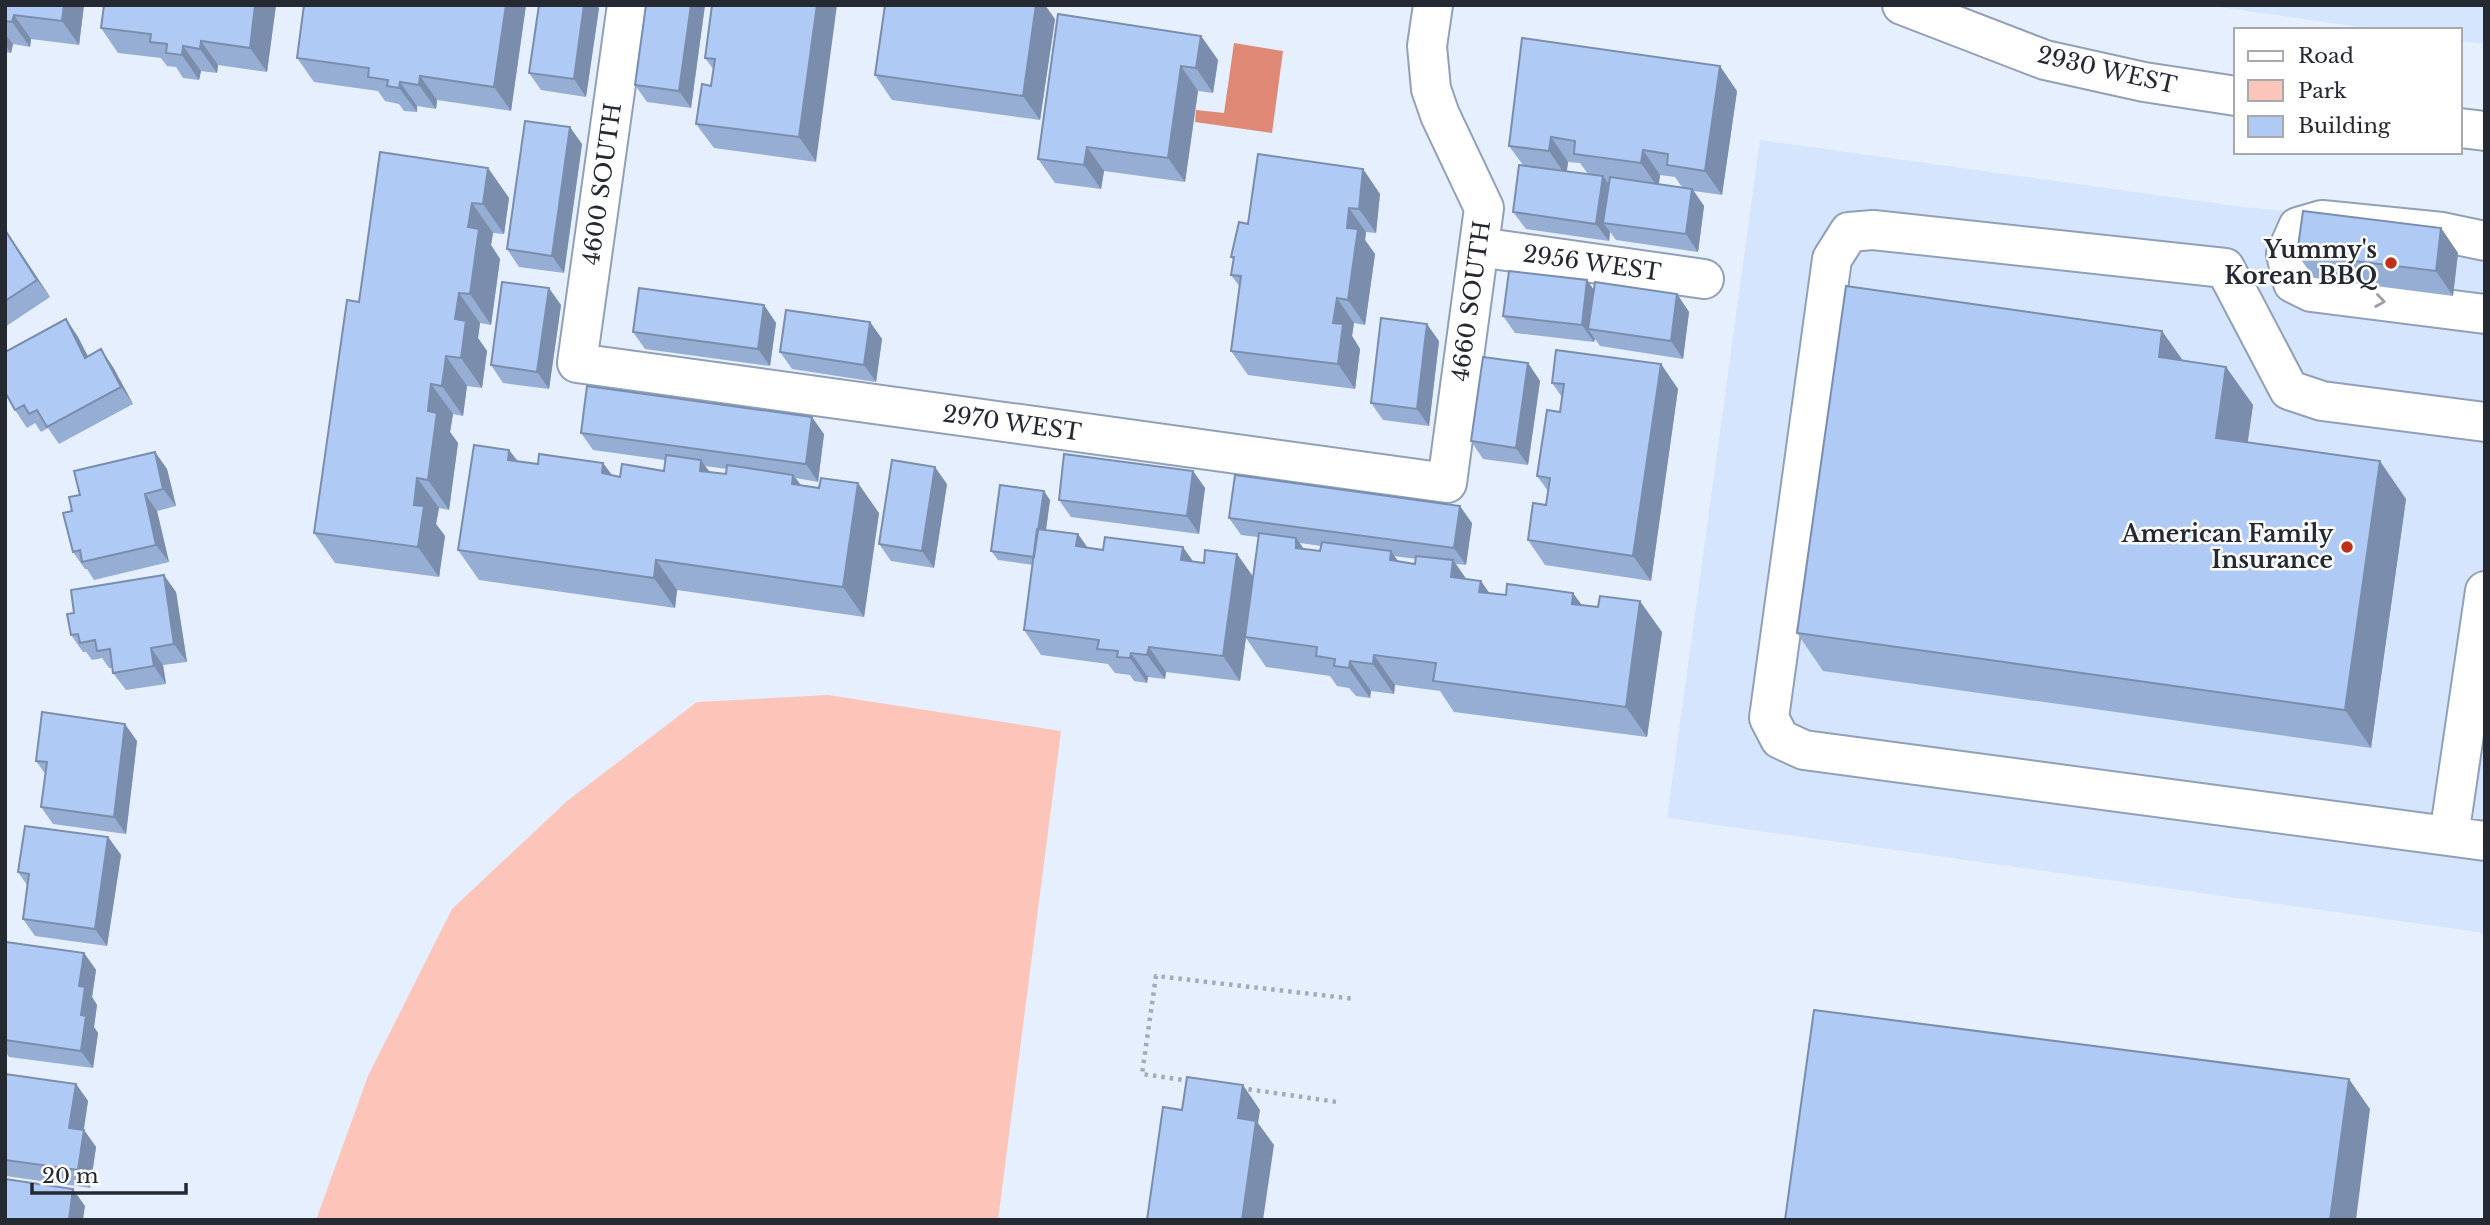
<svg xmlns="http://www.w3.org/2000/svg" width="2490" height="1225" font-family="'Libre Baskerville',serif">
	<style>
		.built { fill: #d5e5fd }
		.green { fill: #fdc5b9 }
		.water { fill: #e08876 }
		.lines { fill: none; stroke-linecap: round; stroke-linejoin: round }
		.minor-casing { stroke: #91a0b6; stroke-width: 42 }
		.path { stroke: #a4abb8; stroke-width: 4.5; stroke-dasharray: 3.5 5; stroke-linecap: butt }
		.minor { stroke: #fff; stroke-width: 38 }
		.wall { fill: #96aed3; fill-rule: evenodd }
		.shaded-wall { fill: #7a8dac }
		.building { fill: #afcaf5; stroke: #7a8dac; stroke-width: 2 }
		.oneway { stroke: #9c9fa3 }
		.poi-dot { fill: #bd3119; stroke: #fff; stroke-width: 2.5 }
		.labels { text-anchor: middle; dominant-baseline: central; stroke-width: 5; stroke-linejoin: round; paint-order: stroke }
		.street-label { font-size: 23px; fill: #242932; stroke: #fff }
		.poi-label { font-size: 23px; font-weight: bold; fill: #242932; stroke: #fff; text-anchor: end }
	</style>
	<rect width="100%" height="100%" fill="#e6effe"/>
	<path class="built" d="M2206 5H2485V44L2460 41V30H2381Z
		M1760 140 2243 207 2485 230V933L1667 818Z"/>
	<path class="green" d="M828 695 1061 731 998 1220H316L368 1076 452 909 567 801 697 702Z"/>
	<path class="water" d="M1234 43 1283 51 1272 133 1195 122 1196 110 1224 113Z"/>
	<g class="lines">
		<g class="minor-casing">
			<path id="minor" d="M627 5 577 363 1447 483 1484 208 1440 115 1431 89 1427 46 1433 5
				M1902 5 2045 60 2144 82 2236 96
				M2460 128 2485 131
				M2485 241 2442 232 2322 220 2298 227 2286 254 2293 283 2311 292 2485 314
				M1479 247 1704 279
				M2485 422 2322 401 2289 390 2225 268 1873 230 1849 232 1832 259 1769 718 1780 739 1804 750 2485 841
				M2449 836 2485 591"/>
		</g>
		<path class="path" d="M1190 1081 1142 1074 1156 976 1355 999
			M1240 1088 1337 1102"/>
		<use href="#minor" class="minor"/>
	</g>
	<path class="wall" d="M5 5H84L79 45 31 39 30 47 13 44 11 53 5 52Z
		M276 5 267 72 218 65 217 73 201 71 199 80 183 78 176 67 167 66 161 58 118 53 101 28Z
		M526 5 511 111 437 100 436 109 417 106V112L404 111 399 104 385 101 378 91 314 82 297 58Z
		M584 5H596L599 8 586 97 541 90 529 73Z
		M646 5H705L691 108 647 102 635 85Z
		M712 5 816 162 714 148 696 124 711 86 714 70 705 58Z
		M1055 19 1040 120 892 100 875 75Z
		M1201 36 1218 60 1213 93 1198 91 1185 182 1104 171 1101 189 1055 183 1038 159Z
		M1737 91 1722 195 1694 191 1704 206 1698 252 1616 240 1610 232 1609 241 1526 229 1513 212 1523 165 1509 146ZM1568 162 1580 163 1588 174 1567 171ZM1660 175 1675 177 1682 187 1659 184Z
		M582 144 564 273 519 267 507 249Z
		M488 168 509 198 504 234 493 233 491 245 500 259 491 325 480 323 478 338 487 351 482 388 467 386 463 416 453 414 450 432 458 443 449 510 439 508 436 524 445 536 439 577 335 563 314 533Z
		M1363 169 1380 194 1376 233 1366 232 1365 240 1375 254 1365 325 1354 323 1352 336 1360 349 1355 389 1248 375 1231 351 1240 287 1231 275 1233 260 1231 257 1248 224Z
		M2441 228 2458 253 2453 296 2314 278 2297 254Z
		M5 229 50 297 5 327Z
		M1594 290 1677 294 1689 312 1683 359 1600 346 1595 339 1594 342 1515 333 1503 316Z
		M561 305 549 389 503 383 491 365Z
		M764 305 776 323 770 366 645 349 633 332Z
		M66 319 78 337 88 356 113 367 133 404 59 444 48 428 41 432 35 423 27 428 15 410Z
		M870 322 882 339 876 382 792 369 780 352Z
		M1439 341 1429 426 1383 420 1371 403Z
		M2183 361 2226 367 2253 405 2247 443 2406 499 2371 748 1823 671 1797 633Z
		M1528 363 1540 381 1528 465 1483 459 1471 441Z
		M1661 364 1678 389 1651 581 1545 565 1528 540 1546 505 1548 491 1537 476 1560 412 1562 397 1552 383Z
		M581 433 824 434 818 482 796 478 801 485 879 513 864 617 677 590 675 608 479 580 458 550 509 450 518 461 538 464 603 463 612 475 620 477 664 471 665 460 593 450ZM705 466 727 469 726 474 710 472Z
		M155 452 167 469 176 506 157 511 169 562 94 580 87 569H85L73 552 72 511 80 495Z
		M1193 471 1205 488 1199 534 1071 517 1059 500Z
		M947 484 934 568 891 561 879 544Z
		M1050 500 1046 530 1078 534 1088 548 1204 563 1237 554 1253 577 1258 537 1241 535 1229 518 1472 523 1466 565 1456 564 1466 579 1490 593 1582 605 1662 632 1647 737 1454 712 1440 691 1395 685 1394 694 1371 691 1370 698 1356 696 1349 688 1337 686 1330 676 1266 667 1246 638 1240 681 1166 672 1165 679 1148 677 1147 683 1134 681 1130 675 1115 673 1108 664 1041 655 1024 630 1033 565 998 560 991 551ZM1300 543 1321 546 1320 551 1304 549ZM1394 556 1416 559 1415 564 1398 562Z
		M176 592 187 662 163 665 166 684 126 690 113 673V668H109L102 658 92 660 86 652H83L71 635Z
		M137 741 126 834 53 824 41 807 46 775 36 761Z
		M108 837 121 855 107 946 35 936 23 919 27 885 18 872Z
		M5 945 84 953 96 970 92 997 97 1005 94 1027 98 1033 93 1068 9 1057 5 1051Z
		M5 1074 76 1084 88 1101 84 1130 96 1147 90 1188 6 1176 5 1174Z"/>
	<path class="shaded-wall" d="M64 5H84L79 45 62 21Z
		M255 5H276L267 72 250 48Z
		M506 5H526L511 111 494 87Z
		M584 5H596L599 8 586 97 574 79Z
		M691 5H705L691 108 679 91Z
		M817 5H837L816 162 799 137Z
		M1036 5H1045L1055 19 1040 120 1023 96Z
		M14 15 31 39 30 47 12 22Z
		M5 34 13 44 11 53 5 44Z
		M1201 36 1218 60 1213 93 1196 68Z
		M201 41 218 65 217 73 200 49Z
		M183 46 201 71 199 80 182 55Z
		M1181 66 1198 91 1185 182 1168 158Z
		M1720 66 1737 91 1722 195 1705 171Z
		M420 76 437 100 436 109 419 85Z
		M400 82 417 106V112L399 88Z
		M570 127 582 144 564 273 552 256Z
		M1551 137 1568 162 1566 176 1549 151Z
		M1087 147 1104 171 1101 189 1084 165Z
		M1643 150 1660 175 1658 188 1641 163Z
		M488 168 509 198 504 234 483 204Z
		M1363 169 1380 194 1376 233 1359 209Z
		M1603 176 1615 193 1603 223 1610 232 1609 241 1596 224Z
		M1692 189 1704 206 1698 252 1686 234Z
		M472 203 493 233 491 245 500 259 491 325 470 294 468 227Z
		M1349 208 1366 232 1365 240 1375 254 1365 325 1348 300 1347 228Z
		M2441 228 2458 253 2453 296 2436 271Z
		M5 229 50 297 37 280Z
		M1587 280 1599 297 1588 329 1595 339 1594 342 1582 325Z
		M549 288 561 305 549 389 537 372Z
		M459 293 480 323 478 338 487 351 482 388 461 358 455 319Z
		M1677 294 1689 312 1683 359 1671 341Z
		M1337 298 1354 323 1352 336 1360 349 1355 389 1338 364 1333 323Z
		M764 305 776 323 770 366 758 349Z
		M66 319 78 337 97 375 85 358Z
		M870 322 882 339 876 382 864 365Z
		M1427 324 1439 341 1429 426 1417 409Z
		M2162 331 2189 369 2159 357Z
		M101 349 113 367 133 404 121 387Z
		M446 356 467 386 463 416 442 386Z
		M1528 363 1540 381 1528 465 1516 448Z
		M1661 364 1678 389 1651 581 1633 556Z
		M2226 367 2253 405 2243 476 2216 438Z
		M431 384 453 414 450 432 458 443 449 510 428 480V411Z
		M812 417 824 434 818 482 806 464Z
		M509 450 531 480 508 460Z
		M155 452 167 469 176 506 163 489Z
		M701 460 722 490 700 471Z
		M2380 461 2406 499 2371 748 2345 710Z
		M603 463 625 493 602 473Z
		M935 467 947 484 934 568 922 551Z
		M1193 471 1205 488 1199 534 1187 516Z
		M793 475 815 505 792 484Z
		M417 478 439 508 436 524 445 536 439 577 418 547 414 505Z
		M858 483 879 513 864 617 843 587Z
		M1044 491 1050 500 1041 566 1034 557Z
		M145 494 157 511 169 562 156 545Z
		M1460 506 1472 523 1466 565 1454 548Z
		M1078 534 1095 559 1076 546Z
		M1296 538 1317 568 1296 548Z
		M1183 547 1200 571 1181 560Z
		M1391 551 1412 581 1390 560Z
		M1237 554 1254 578 1240 681 1223 656Z
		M656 560 677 590 675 608 654 578Z
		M1453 560 1474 590 1451 577Z
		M164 575 176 592 187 662 174 644Z
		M1481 581 1502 611 1479 592Z
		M1573 593 1595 623 1572 604Z
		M1640 601 1662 632 1647 737 1626 707Z
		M1149 647 1166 672 1165 679 1147 655Z
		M151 648 163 665 166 684 154 666Z
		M1131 653 1148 677 1147 683 1130 658Z
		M1374 655 1395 685 1394 694 1373 664Z
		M1350 661 1371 691 1370 698 1349 668Z
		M125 724 137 741 126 834 114 817Z
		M108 837 121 855 107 946 95 929Z
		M84 953 96 970 92 997 97 1005 94 1027 98 1033 93 1068 81 1051V1015L79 986Z
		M2349 1079 2370 1109 2356 1220H2330Z
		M76 1084 88 1101 81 1145 69 1128Z
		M1243 1085 1260 1110 1258 1123 1274 1145 1263 1220H1242L1238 1118Z
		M84 1130 96 1147 90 1188 78 1170Z
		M73 1189 85 1206 83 1220H69Z"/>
	<path class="building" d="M5 5H64L62 21 14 15 12 22 5 21Z
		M104 5H255L250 48 201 41 200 49 183 46 182 55 166 53 167 44 150 42 151 34 101 28Z
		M304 5H506L494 87 420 76 419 85 400 82 399 88 387 86 388 80 368 77 369 68 297 58Z
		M539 5H584L574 79 529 73Z
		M646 5H691L679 91 635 85Z
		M712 5H817L799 137 696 124 702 84 711 86 715 59 705 58Z
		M885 5H1036L1023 96 875 75Z
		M1058 14 1201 36 1196 68 1181 66 1168 158 1087 147 1084 165 1038 159Z
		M1522 38 1720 66 1705 171 1667 165 1668 154 1643 150 1641 163 1574 154 1575 141 1551 137 1549 151 1509 146Z
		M525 121 570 127 552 256 507 249Z
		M380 152 488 168 483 204 472 203 468 227 479 229 470 294 459 293 455 319 466 321 461 358 446 356 442 386 431 384 428 411 437 413 428 480 417 478 414 505 424 506 418 547 314 533 347 300 359 302Z
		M1258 154 1363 169 1359 209 1349 208 1347 228 1358 229 1348 300 1337 298 1333 323 1343 324 1338 364 1231 351 1241 276 1231 275 1234 257H1231L1239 222 1248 224Z
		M1519 165 1603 176 1596 224 1513 212Z
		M1610 177 1692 189 1686 234 1603 223Z
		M2303 211 2441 228 2436 271 2297 254Z
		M5 230 37 280 5 301Z
		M1509 271 1587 280 1582 325 1503 316Z
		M502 282 549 288 537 372 491 365Z
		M1595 282 1677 294 1671 341 1588 329Z
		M1846 286 2162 331 2159 357 2226 367 2216 438 2380 461 2345 710 1797 633Z
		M639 288 764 305 758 349 633 332Z
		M786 310 870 322 864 365 780 352Z
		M1381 318 1427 324 1417 409 1371 403Z
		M66 319 85 358 101 349 121 387 47 427 37 410 29 414 24 405 15 410 5 392V352Z
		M1556 350 1661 364 1633 556 1528 540 1533 503 1546 505 1550 478 1537 476 1547 410 1560 412 1564 384 1552 383Z
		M1483 357 1528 363 1516 448 1471 441Z
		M587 386 812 417 806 464 581 433Z
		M474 445 509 450 508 460 538 464 539 454 603 463 602 473 620 477 622 464 664 471 666 455 701 460 700 471 726 474 727 465 793 475 792 484 819 488 821 478 858 483 843 587 656 560 654 578 458 550Z
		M155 452 163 489 145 494 156 545 82 562 80 550 73 552 63 513 72 511 69 497 80 495 74 471Z
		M1064 454 1193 471 1187 516 1059 500Z
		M892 460 935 467 922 551 879 544Z
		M1235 475 1460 506 1454 548 1229 518Z
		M1000 485 1044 491 1034 557 991 551Z
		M1037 529 1078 534 1076 546 1103 550 1105 537 1183 547 1181 560 1204 563 1205 550 1237 554 1223 656 1149 647 1147 655 1131 653 1130 658 1117 657 1118 651 1097 649 1099 640 1024 630Z
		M1259 533 1296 538V548L1320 551 1322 542 1391 551 1390 560 1415 564 1416 556 1453 560 1451 577 1481 581 1479 592 1506 595 1507 584 1573 593 1572 604 1598 607 1600 596 1640 601 1626 707 1433 681 1436 663 1374 655 1373 664 1350 661 1349 668 1334 666 1335 659 1316 656 1317 647 1245 637Z
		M164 575 174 644 151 648 154 666 113 673 110 649 97 651 95 640 80 643 78 634 71 635 67 614 74 613 71 590Z
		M42 712 125 724 114 817 41 807 47 762 36 761Z
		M25 826 108 837 95 929 23 919 29 874 18 872Z
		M6 942 84 953 79 986 85 987 81 1015 86 1016 81 1051 5 1040Z
		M1814 1010 2349 1079 2330 1220H1785Z
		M5 1074 76 1084 69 1128 84 1130 78 1170 5 1160Z
		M1187 1077 1243 1085 1238 1118 1256 1121 1242 1220H1147L1163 1107 1182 1110Z
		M5 1179 73 1189 69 1220H5Z"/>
	<defs><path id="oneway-chevron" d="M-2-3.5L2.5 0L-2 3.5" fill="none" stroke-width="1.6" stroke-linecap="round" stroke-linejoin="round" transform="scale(1.75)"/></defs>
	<use class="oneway" href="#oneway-chevron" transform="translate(2380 301) rotate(8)"/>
	<g class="poi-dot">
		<circle cx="2391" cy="263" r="7"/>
		<circle cx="2347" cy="547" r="7"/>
	</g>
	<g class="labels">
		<g class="street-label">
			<text transform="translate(2107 70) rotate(13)">2930 WEST</text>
			<text transform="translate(602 184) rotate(-82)">4600 SOUTH</text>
			<text transform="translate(1592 263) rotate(8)">2956 WEST</text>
			<text transform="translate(1471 301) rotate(-82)">4660 SOUTH</text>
			<text transform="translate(1012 423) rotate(8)">2970 WEST</text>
		</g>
		<g class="poi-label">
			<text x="2377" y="250">Yummy's<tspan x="2377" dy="26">Korean BBQ</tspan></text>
			<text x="2333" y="534">American Family<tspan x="2333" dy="26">Insurance</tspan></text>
		</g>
	</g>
	<rect width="2490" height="1225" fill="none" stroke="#242932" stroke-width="14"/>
	<rect x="2234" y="28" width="228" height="126" fill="#ffffff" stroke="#a7a9ad" stroke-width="2"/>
	<rect x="2248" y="51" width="35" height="10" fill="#ffffff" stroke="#a7a9ad" stroke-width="2"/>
	<text x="2298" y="63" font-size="21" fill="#242932">Road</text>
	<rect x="2248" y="80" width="35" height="21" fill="#fdc5b9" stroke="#a7a9ad" stroke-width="2"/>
	<text x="2298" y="98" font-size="21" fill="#242932">Park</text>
	<rect x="2248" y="116" width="35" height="21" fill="#afcaf5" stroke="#a7a9ad" stroke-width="2"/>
	<text x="2298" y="133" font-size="21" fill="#242932">Building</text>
	<path d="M32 1183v10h154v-10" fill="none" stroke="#242932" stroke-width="3.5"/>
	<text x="42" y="1183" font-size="21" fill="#242932" stroke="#ffffff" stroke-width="5" paint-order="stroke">20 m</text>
</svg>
